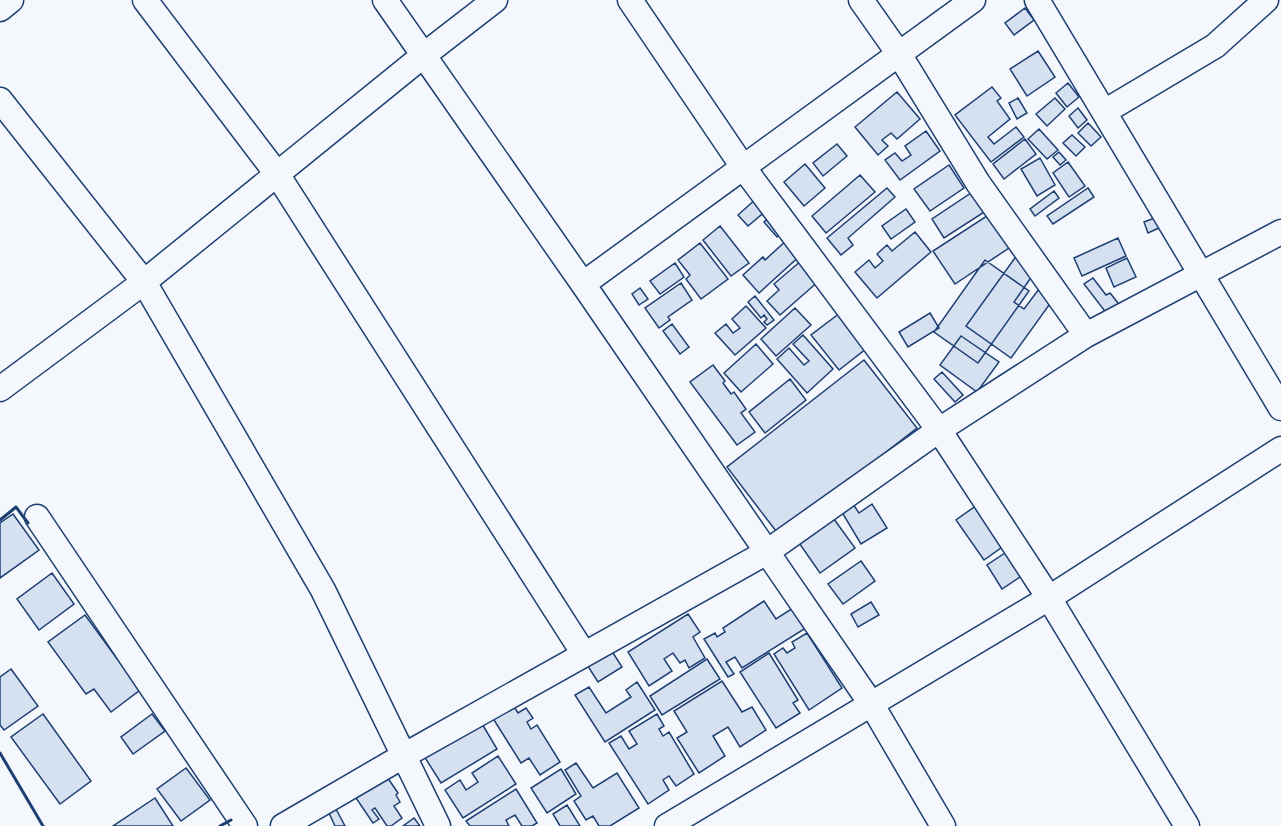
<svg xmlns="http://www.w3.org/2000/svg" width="1281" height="826" font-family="'Nunito Sans',sans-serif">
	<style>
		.building { fill: #d5e0f0; stroke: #1d3f73; stroke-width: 1.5 }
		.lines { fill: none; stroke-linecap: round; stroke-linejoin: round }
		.street-casing { stroke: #1d3f73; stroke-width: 27 }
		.street { stroke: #f4f7fb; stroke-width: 24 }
		.wall { stroke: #1d3f73; stroke-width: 3 }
	</style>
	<rect width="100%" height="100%" fill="#f4f7fb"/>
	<path class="building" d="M1025 8 1034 20 1014 35 1005 23Z
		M1038 51 1055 77 1027 96 1010 69Z
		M1068 83 1079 97 1067 107 1056 93Z
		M992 87 1001 98 997 101 1010 119 988 137 994 144 1016 127 1024 137 991 162 955 115Z
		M897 92 920 119 897 139 891 133 882 140 888 146 878 155 855 127Z
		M1018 98 1027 113 1017 119 1009 103Z
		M1055 98 1065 109 1047 126 1036 114Z
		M1078 108 1087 120 1078 128 1069 116Z
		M1088 123 1101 137 1091 146 1078 133Z
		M1039 129 1058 150 1047 159 1028 139Z
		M926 131 940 151 900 180 885 160 895 153 902 161 911 155 905 146Z
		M1072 135 1085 147 1076 156 1063 143Z
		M1025 139 1036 154 1004 179 993 164Z
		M837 144 847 156 823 176 813 163Z
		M1059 152 1066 160 1060 165 1053 157Z
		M1040 158 1055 185 1037 196 1021 169Z
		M1068 162 1085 186 1069 197 1053 173Z
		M805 164 825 188 804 206 784 182Z
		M949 165 964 188 930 211 914 189Z
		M860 175 875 192 826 233 812 216Z
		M980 187 992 207 944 238 932 219Z
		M887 188 895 197 848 238 853 245 841 255 827 238Z
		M1088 188 1094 197 1053 224 1047 216Z
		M1054 191 1059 198 1035 216 1030 209Z
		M757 198 768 209 748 226 738 215Z
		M906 209 915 222 891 239 882 226Z
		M996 210 1018 242 955 284 933 251Z
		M776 211 789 226 777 237 764 222Z
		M1157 217 1161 227 1148 233 1144 222Z
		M720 226 749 263 731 276 703 240Z
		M915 232 931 252 877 298 855 272 869 260 875 268 883 261 877 254 887 245 892 251Z
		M1118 238 1126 256 1082 276 1074 258Z
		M788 239 802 254 759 293 743 275 763 257 765 260Z
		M700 243 728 279 701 299 686 279 690 275 678 260Z
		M1017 255 1037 269 1014 302 1024 309 1048 277 1062 287 1011 358 966 326Z
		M1127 258 1136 277 1114 287 1106 268Z
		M802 260 820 280 780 315 767 301 779 290 774 284Z
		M985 260 1029 291 978 363 934 332Z
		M675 263 684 277 660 294 650 281Z
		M1093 278 1106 295 1110 293 1126 313 1114 323 1084 284Z
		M681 283 692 300 668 317 670 320 659 328 645 308Z
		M640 288 648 299 639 305 632 294Z
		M755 296 774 320 767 325 764 322 767 319 764 315 761 318 748 302Z
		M746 306 766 328 735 355 715 333 726 324 733 333 740 328 732 319Z
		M795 308 811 325 776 356 761 339Z
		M840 313 867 348 839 370 811 335Z
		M930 313 939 328 908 347 899 332Z
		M672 324 689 347 680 354 663 331Z
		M803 335 833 369 807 393 777 359 789 348 804 365 809 361 793 344Z
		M961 336 999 362 977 392 940 365Z
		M756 344 773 364 741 392 724 373Z
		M864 360 917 428 779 535 727 467Z
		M713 365 725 381 723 383 731 394 734 392 746 409 741 413 755 432 737 445 690 382Z
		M942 372 963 395 955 402 934 379Z
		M790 379 806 400 765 433 749 412Z
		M851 501 859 513 872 504 887 528 861 544 840 509Z
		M977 505 1005 545 984 560 956 520Z
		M13 514 39 550 0 578V523Z
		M831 515 855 548 820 573 797 540Z
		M1011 549 1026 573 1002 589 987 565Z
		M861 561 875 581 843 604 828 584Z
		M52 573 74 604 39 630 17 599Z
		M764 601 776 619 796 606 809 626 742 668 735 657 726 662 734 674 728 677 704 639 715 633 717 637 725 632 723 628Z
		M871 602 879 615 858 627 851 614Z
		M688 614 700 632 693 637 705 658 689 668 685 660 680 663 673 653 664 659 672 671 649 686 628 652Z
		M85 615 140 690 111 712 94 689 86 694 48 642Z
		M807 633 842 688 809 710 774 654 783 648 787 653 795 648 792 642Z
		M608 645 622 667 598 682 584 660Z
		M769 653 798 700 793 703 800 713 776 728 740 672Z
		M707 659 720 679 662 715 650 696Z
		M11 669 38 706 4 730 0 725V677Z
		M722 681 742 712 752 707 766 730 740 747 728 727 713 736 725 756 699 773 677 738 687 732 674 711Z
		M637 682 655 710 605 742 575 695 589 687 606 713 631 697 626 690Z
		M509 699 518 713 526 708 533 718 527 722 531 729 537 725 560 762 540 775 529 758 521 763 489 712Z
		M43 714 91 781 60 804 11 737Z
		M152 714 165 731 133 754 121 737Z
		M657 714 664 726 659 729 663 736 669 732 694 774 676 786 669 776 663 780 669 790 648 804 609 743 621 736 629 749 637 744 629 731Z
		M481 722 497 749 441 783 424 756Z
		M498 756 516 784 463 818 445 790 460 780 466 790 478 782 472 773Z
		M576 763 593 788 617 773 639 808 610 826H599L593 816 586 820 574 801 581 796 565 770Z
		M186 768 210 800 181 821 157 789Z
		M561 769 576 794 547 813 531 788Z
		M387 777 398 793 396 795 400 802 394 806 402 818 391 826H387L375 808 372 810 379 819 373 823 356 798Z
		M516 789 537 823 532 826H522L515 815 506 820 509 826H470L466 821Z
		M155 798 173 826H113Z
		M567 805 580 826H560L553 814Z
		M336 809 345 826H335L329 813Z
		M414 818 420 826H403Z"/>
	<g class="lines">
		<g class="street-casing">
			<path id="street" d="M145 0 277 174 584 654
				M385 0 583 284 872 705 943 826
				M630 0 743 167 939 430 1049 598 1187 826
				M861 0 899 54 978 183 1086 335
				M1037 0 1281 408
				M0 9 11 0
				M0 100 144 282 323 590 438 826
				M1104 112 1215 46 1266 0
				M583 284 973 0
				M0 389 144 282 424 55 495 0
				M37 517 245 826
				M283 826 405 755 767 552 939 430 1086 335 1281 232
				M667 826 1049 598 1281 449"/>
		</g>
		<use href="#street" class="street"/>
		<path class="wall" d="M0 520 16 507 28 523
			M0 753 43 826
			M220 826 231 820"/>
	</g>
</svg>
